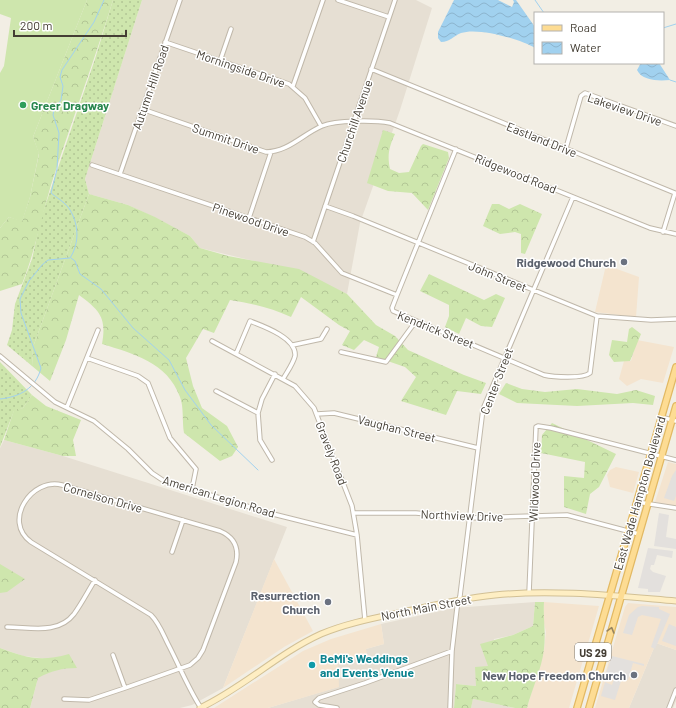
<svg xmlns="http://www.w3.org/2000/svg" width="676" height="708" font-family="Barlow,sans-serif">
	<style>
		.residential { fill: #e6dfd3 }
		.commercial { fill: #f4e4cf }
		.grass { fill: url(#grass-dots) }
		.forest { fill: url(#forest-crowns) }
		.pitch { fill: #cee6ad }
		.parking { fill: #e3e0dd }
		.water { fill: url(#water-waves) }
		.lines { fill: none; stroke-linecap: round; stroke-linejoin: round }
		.stream { stroke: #a1d1ef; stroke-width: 1 }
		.street-casing { stroke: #c0b8aa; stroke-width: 5.5 }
		.secondary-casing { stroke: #d2c095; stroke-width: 7 }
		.primary-casing { stroke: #e2b963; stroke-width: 8 }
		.street { stroke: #fff; stroke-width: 3.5 }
		.secondary { stroke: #feeec3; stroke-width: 5 }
		.primary { stroke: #fddc93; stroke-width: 5.5 }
		.oneway { stroke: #97855f }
		.leisure-dot { fill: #2e9e5b; stroke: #fff; stroke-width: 1.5 }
		.worship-dot { fill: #6b7280; stroke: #fff; stroke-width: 1.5 }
		.culture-dot { fill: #0f9aa8; stroke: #fff; stroke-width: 1.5 }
		.labels { text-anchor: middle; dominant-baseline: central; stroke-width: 3; stroke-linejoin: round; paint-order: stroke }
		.shield { fill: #fff; stroke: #7c7871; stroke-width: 1 }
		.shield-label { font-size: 11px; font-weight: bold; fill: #443e34 }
		.street-label { font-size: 12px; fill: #443e34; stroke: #fff }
		.leisure-label { font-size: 12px; font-weight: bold; fill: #27864d; stroke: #fff; text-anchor: start }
		.worship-label { font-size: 12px; font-weight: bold; fill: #5b616d; stroke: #fff; text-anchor: end }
		.culture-label { font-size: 12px; font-weight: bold; fill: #0d838f; stroke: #fff; text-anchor: start }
	</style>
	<defs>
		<pattern id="grass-dots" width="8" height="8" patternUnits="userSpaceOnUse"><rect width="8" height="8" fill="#cee6ad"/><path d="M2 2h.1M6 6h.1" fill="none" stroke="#b2c695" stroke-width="1.8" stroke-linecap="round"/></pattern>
		<pattern id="forest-crowns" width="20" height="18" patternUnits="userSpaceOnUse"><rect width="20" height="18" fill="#cee6ad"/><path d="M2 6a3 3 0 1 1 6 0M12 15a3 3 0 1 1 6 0" fill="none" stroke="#b2c695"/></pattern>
		<pattern id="water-waves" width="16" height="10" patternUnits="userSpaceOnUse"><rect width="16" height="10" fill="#a1d1ef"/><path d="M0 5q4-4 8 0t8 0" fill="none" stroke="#8cb4ce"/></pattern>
	</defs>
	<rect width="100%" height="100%" fill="#f2eee4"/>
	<path class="residential" d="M142 0H416L432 8 400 110 360 223 347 294 325 284 258 262 200 248 190 236 154 217 128 205 89 194 85 179Z
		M4 440 63 456 287 527 223 688 192 705 180 708H30L38 678 49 659 23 656 0 648V448Z
		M535 602 533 626 513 635 494 639 488 667 476 686 456 684 454 708H268L338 687V662L366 654V649L384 644 381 624 454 608Z
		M656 643 676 650V701L673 708H629Z
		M473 699 515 708H471Z"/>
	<path class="commercial" d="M606 265 639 277 636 317 595 312Z
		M637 340 674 347 663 383 641 379 627 386 619 379 624 361H631Z
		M668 462 676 464V506L655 502Z
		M616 467 639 472 633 493 610 487 607 475 610 470Z
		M274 559 313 631 284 647 223 688Z
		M544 602 599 606 569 708H527L544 650 546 632 543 619Z
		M628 603 676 607V650L656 643 629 708H595L625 607Z
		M381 624 384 644 366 649 367 654 338 662 339 687 268 708H214L303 651 331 639Z"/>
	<path class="grass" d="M113 0H142L85 179 89 194 33 347 32 366 7 345 12 330 15 304 32 259 41 218 95 59Z
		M0 362 32 395 23 408 14 411 0 447Z"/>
	<path class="forest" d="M87 0H113C94 62 71 123 51 185 41 218 35 252 22 284L0 291V228L9 217 22 221 30 197 39 154 33 137Z
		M383 130 395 134C389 147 387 155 390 169L399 173 409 172 421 146 423 144 448 152 449 158 428 210 412 193 388 191 367 183Z
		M89 194 128 205 155 217 190 236 200 248 228 256 299 269 347 294 376 325 395 336 408 350 464 375 486 383 481 394 457 391 446 415 401 401 416 377 405 367 376 357 379 347 364 340 354 350 342 345 350 331 339 325 301 297 291 317C272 308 251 303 230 300L214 333 203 329 186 358 193 386 202 408 227 426 238 447 232 456 220 461 184 433C182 422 184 407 180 397 167 362 134 354 102 344 107 317 99 310 79 295L66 340 50 381 32 366 33 347Z
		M492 204H499L509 209 520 204 542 214 525 254 521 253V234L515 232 500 234 483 226Z
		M429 274 484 300 496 294 505 298 492 327 481 326 466 318 459 334 445 327 449 316V305L420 291Z
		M632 327 641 334 630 361 614 362 609 355 612 340 627 342 629 329Z
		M506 383 522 389 545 392 577 389 617 394 636 390 655 396 653 405 633 403 577 406 517 403 499 394Z
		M32 395 46 406 81 420 73 440 76 456H63L4 440 14 410 23 408Z
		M552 423 616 454 599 487 590 494 586 514 564 507V476L584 478 585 462 541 453 542 435Z
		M0 564 25 579 7 592 0 593Z
		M535 602H544C543 618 546 633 544 649 542 668 532 689 527 708H515L473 699 471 708H454L456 684 476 686 475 667 488 666 480 644 513 635 533 626Z
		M0 648C27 658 40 662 69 654L77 668C62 668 51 671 38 678L30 708H0Z"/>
	<path class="pitch" d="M0 0H87L33 137 39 153 30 197 22 222 9 217 0 228V73L4 66 11 18 0 14Z"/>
	<path class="parking" d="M676 470V496L674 501 664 498 672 476Z
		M659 513 669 515 666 537 676 539V549L654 546Z
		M648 548 673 551 672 558 657 555 654 565H651L650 569 653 572 666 576 660 592H648V589L638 588Z
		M642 606 659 607V609L670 614 655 649 651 647 661 619 642 615 638 617 632 635 623 633 629 615 638 607Z
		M669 624 676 627V646L662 641Z
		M612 656 644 664V666L633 663 628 680 606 673Z
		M614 679 621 681 615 700 601 696 605 682 612 685Z"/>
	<path class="water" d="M454 0H498L512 7 514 2 513 0H516L535 27V48C520 39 478 27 461 33 453 36 450 42 441 42L438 38V32Z
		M641 63H659L670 80C659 81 642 81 637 70Z"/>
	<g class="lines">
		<path class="stream" d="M535 0 544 13
			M663 28 676 24
			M670 80 676 82
			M71 258 75 261 80 274 101 289 133 328 169 360 185 390 211 425 258 470
			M0 399C20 397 36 388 41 368L21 313 20 299 29 281 42 265 48 260 70 258C80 243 79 222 68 207 63 201 57 198 51 193L57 169 59 133 53 115 54 110 61 100 63 86 60 77 62 70 94 22 104 0"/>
		<g class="street-casing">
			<path id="street" d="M338 0 389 17
				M165 42 289 84 305 98 321 126
				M220 61 231 29
				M371 69 675 193 663 232
				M293 86 323 0
				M142 109 266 152C288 152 303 134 322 126 336 120 375 120 390 123L650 228 676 234
				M566 148 581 96 585 93 676 126
				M456 149 397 295 392 308 393 311 544 375C553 377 583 379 590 373L597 316
				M92 165 305 237 315 243 342 273 397 295
				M120 174 180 0
				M325 206 353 216 597 316 651 320 676 319
				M249 218 271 152
				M313 242 395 0
				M212 341 295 386 314 408 352 506 357 535 365 620
				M293 345 321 339 327 329
				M341 352 386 362 416 321
				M236 354 250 321C263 326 297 338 295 356 293 364 287 372 283 379
				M0 356 55 402 94 421 128 449 152 473 164 481 273 514 357 535
				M87 358 138 376 148 383 170 438 196 469 192 489
				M216 391 258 413
				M67 407 98 330
				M317 414 334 413 478 448
				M661 417 676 421
				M272 460 260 440 258 413 262 399 275 374
				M637 502 676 508
				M354 513H416L470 518 567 515 639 534
				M172 552 183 520
				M529 593 536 427 538 426 551 428 676 460
				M7 627C30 627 58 635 74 614 82 603 88 591 95 580
				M113 655 125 688
				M64 699 89 700 125 688 190 665 198 658 203 650 236 562C239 548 234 537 220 531L62 485C32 477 2 521 31 542L151 615C159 623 163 634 168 644 179 665 188 688 201 708
				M337 708 319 705 315 702 319 698 365 683 452 651
				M450 708 452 651 457 608 460 596 483 409 573 197
				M669 708 676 690"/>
		</g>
		<g class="secondary-casing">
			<path id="secondary" d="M200 708C243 688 277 654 321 634 347 623 375 618 403 612 433 605 464 598 495 595 554 589 616 596 676 601"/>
		</g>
		<g class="primary-casing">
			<path id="primary" d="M577 708 676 367
				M589 708 676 406"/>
		</g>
		<use href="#street" class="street"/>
		<use href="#secondary" class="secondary"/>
		<use href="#primary" class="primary"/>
	</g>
	<defs><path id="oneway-chevron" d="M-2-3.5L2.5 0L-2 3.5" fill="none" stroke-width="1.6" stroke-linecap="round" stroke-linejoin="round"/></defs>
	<use class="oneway" href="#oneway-chevron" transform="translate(611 630) rotate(-74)"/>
	<circle class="leisure-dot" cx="23" cy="105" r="4"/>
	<g class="worship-dot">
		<circle cx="624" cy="262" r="4"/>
		<circle cx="328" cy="602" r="4"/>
		<circle cx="634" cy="675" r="4"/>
	</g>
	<circle class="culture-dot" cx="312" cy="665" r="4"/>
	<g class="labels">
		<rect class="shield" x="575" y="643" width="36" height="18" rx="3"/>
		<g class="shield-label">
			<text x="593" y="652">US 29</text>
		</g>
		<g class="street-label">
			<text transform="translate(241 68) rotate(19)">Morningside Drive</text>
			<text transform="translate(150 87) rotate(-71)">Autumn Hill Road</text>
			<text transform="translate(625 109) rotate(19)">Lakeview Drive</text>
			<text transform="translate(354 121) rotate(-71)">Churchill Avenue</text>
			<text transform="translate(226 138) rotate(19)">Summit Drive</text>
			<text transform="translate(542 139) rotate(22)">Eastland Drive</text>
			<text transform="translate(516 173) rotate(22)">Ridgewood Road</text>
			<text transform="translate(251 219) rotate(19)">Pinewood Drive</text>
			<text transform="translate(498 276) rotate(22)">John Street</text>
			<text transform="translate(436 329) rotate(22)">Kendrick Street</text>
			<text transform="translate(496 381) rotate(-69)">Center Street</text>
			<text transform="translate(397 428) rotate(14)">Vaughan Street</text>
			<text transform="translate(332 453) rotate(69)">Gravely Road</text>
			<text transform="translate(534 482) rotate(-88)">Wildwood Drive</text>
			<text transform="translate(639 493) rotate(-74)">East Wade Hampton Boulevard</text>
			<text transform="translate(219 496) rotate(17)">American Legion Road</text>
			<text transform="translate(103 497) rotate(16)">Cornelson Drive</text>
			<text transform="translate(462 515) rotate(2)">Northview Drive</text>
			<text transform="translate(426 607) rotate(-11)">North Main Street</text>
		</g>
		<g class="leisure-label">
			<text x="31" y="105">Greer Dragway</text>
		</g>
		<g class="worship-label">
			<text x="616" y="262">Ridgewood Church</text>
			<text x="320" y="595">Resurrection<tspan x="320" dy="14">Church</tspan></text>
			<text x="626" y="675">New Hope Freedom Church</text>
		</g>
		<g class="culture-label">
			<text x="320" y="658">BeMi's Weddings<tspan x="320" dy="14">and Events Venue</tspan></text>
		</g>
	</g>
	<rect x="534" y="12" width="130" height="52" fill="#ffffff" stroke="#b4b2ae"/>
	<rect x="542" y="25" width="20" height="6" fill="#fddc93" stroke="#b4b2ae"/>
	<text x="570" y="32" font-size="12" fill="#443e34">Road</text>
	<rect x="542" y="42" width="20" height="12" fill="url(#water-waves)" stroke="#b4b2ae"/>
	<text x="570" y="52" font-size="12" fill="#443e34">Water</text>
	<path d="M14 30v6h112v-6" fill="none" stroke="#443e34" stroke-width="2"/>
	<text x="20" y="30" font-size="12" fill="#443e34" stroke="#ffffff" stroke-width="3" paint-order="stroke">200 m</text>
</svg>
